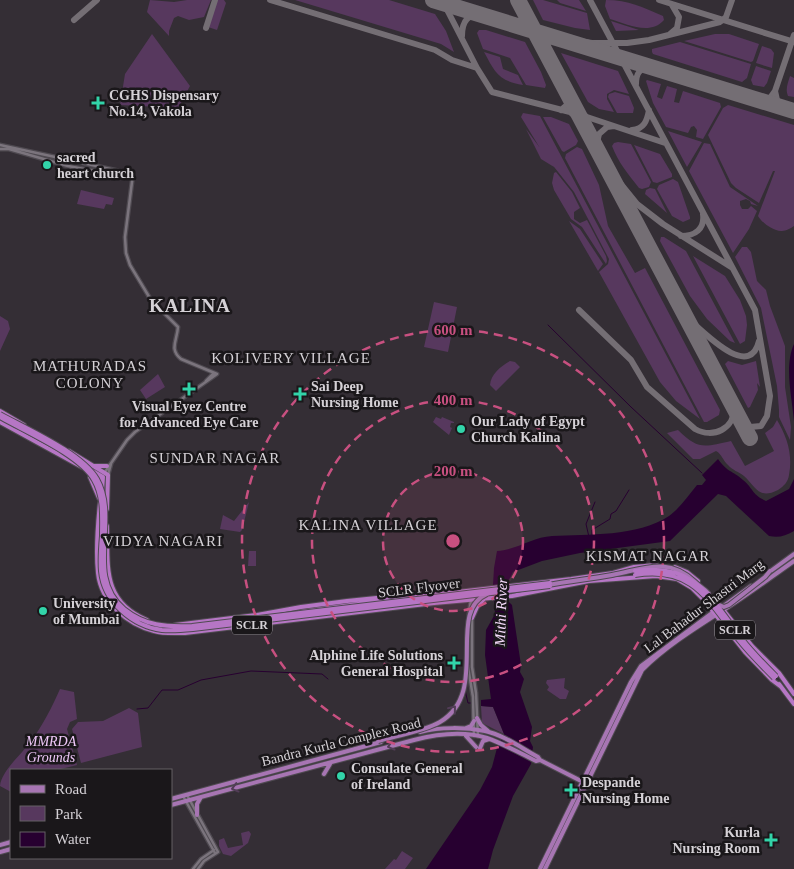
<svg xmlns="http://www.w3.org/2000/svg" width="794" height="869" font-family="Georgia,serif">
	<style>
		.green { fill: #57385e }
		.water { fill: #270030 }
		.lines { fill: none; stroke-linecap: round; stroke-linejoin: round }
		.stream { stroke: #270030; stroke-width: 1 }
		.taxiway { stroke: #746e74; stroke-width: 6 }
		.runway { stroke: #746e74; stroke-width: 16 }
		.secondary-casing { stroke: #4f4a51; stroke-width: 5 }
		.primary-casing { stroke: #4f4a51; stroke-width: 6 }
		.trunk-casing { stroke: #4f4a51; stroke-width: 6 }
		.secondary { stroke: #7b747d; stroke-width: 2.5 }
		.primary { stroke: #a775b3; stroke-width: 4 }
		.trunk { stroke: #b676c5; stroke-width: 4 }
		.primary-bridge-casing { stroke: #4f4a51; stroke-width: 6; stroke-linecap: butt }
		.trunk-bridge-casing { stroke: #4f4a51; stroke-width: 6; stroke-linecap: butt }
		.primary-bridge { stroke: #a775b3; stroke-width: 4 }
		.trunk-bridge { stroke: #b676c5; stroke-width: 4 }
		.oneway { stroke: #523d57 }
		.ring { fill: none; stroke: #c85080; stroke-width: 2.5; stroke-dasharray: 9 6 }
		.poi-dot { fill: #32d4a9; stroke: #1a171a; stroke-width: 2 }
		.labels { text-anchor: middle; dominant-baseline: central; stroke-width: 5; stroke-linejoin: round; paint-order: stroke }
		.shield { fill: #1a171a; stroke: #9d999e; stroke-width: 1 }
		.shield-label { font-size: 12px; font-weight: bold; fill: #d5d1d6 }
		.poi-label { font-size: 14px; font-weight: bold; fill: #d5d1d6; stroke: #1a171a; text-anchor: start }
		.street-label { font-size: 14px; fill: #d5d1d6; stroke: #1a171a }
		.park-label { font-size: 14px; font-style: italic; fill: #edc7f7; stroke: #1a171a }
		.neighbourhood-label { font-size: 15px; letter-spacing: 1px; fill: #d5d1d6; stroke: #1a171a }
		.water-label { font-size: 15px; font-style: italic; fill: #f3d9f9; stroke: #1a171a }
		.district-label { font-size: 19px; font-weight: bold; letter-spacing: 1px; fill: #d5d1d6; stroke: #1a171a }
		.centre { fill: #c85080; stroke: #1a171a; stroke-width: 2.5 }
		.ring-label { font-size: 15px; text-anchor: middle; font-weight: bold; fill: #c85080; stroke: #1a171a; stroke-width: 5; stroke-linejoin: round; paint-order: stroke }
	</style>
	<rect width="100%" height="100%" fill="#342e35"/>
	<path class="green" d="M150 0 174 2 187 0H211L204 17 189 20 178 16 174 18 169 31V36L147 12Z
		M217 0H224L226 3 217 30 208 27Z
		M295 0H389L435 14 446 31 454 52 441 44Z
		M533 0H543L587 13 590 30 575 28 543 20Z
		M557 0H579L586 11 560 3Z
		M606 0C629 0 642 7 663 16L664 20C650 36 627 24 610 19L605 6Z
		M611 21 639 30 616 31Z
		M479 30H486L525 42 541 72 546 85 545 88 526 85 510 58 483 49 477 33Z
		M152 34 190 86 178 108 120 105 125 74Z
		M715 34H729L759 44 753 61 751 62 684 41Z
		M680 42 751 64 747 78 742 82 653 54 652 52V49Z
		M762 46 771 49 774 53 772 68 756 63Z
		M484 52 500 57 503 69 518 75 523 85C498 81 495 72 484 52Z
		M561 53 618 71 629 94 614 90 607 94V99L614 112 599 109 588 102Z
		M756 66 771 71 767 83 764 87 753 85 751 80Z
		M790 76 794 78V97L788 96C785 89 788 83 790 76Z
		M647 80 661 84 657 97 662 99 667 86 677 89 674 102 679 103 683 91 720 103 721 107 703 139 696 137 697 130 694 126 691 127 688 133 666 127 653 103 646 81Z
		M615 92 629 96 634 108 633 113H617L608 97 609 94Z
		M728 105 794 125V226C791 228 786 231 782 231 774 232 761 222 758 216L775 171H773L759 203 736 188 731 183 708 135 723 108Z
		M523 113 540 116 700 419 676 401 660 382 599 272 608 264 609 259 574 192 543 153 521 117Z
		M543 117H551L569 124 578 141 576 145 564 152 562 151Z
		M526 129 554 167 541 159Z
		M668 131 702 142 687 167Z
		M618 142 631 144 651 182 649 187 642 189 639 188C628 174 618 162 612 146L614 143Z
		M704 143 710 144 730 187 758 206 751 204 750 201 746 199 740 201V205L742 209H748L751 206 757 211 749 229 733 253 689 171Z
		M634 145 660 154 672 174V177L657 183 653 182Z
		M577 147 582 149 599 185 608 226 635 273 645 268 720 410 719 415 707 422H704L565 158 566 154Z
		M556 172 572 192 580 208 574 212V219L580 223 587 220 606 256 607 261 606 264 582 227 571 219 554 190 552 183 554 173Z
		M673 179 678 182 690 217V219L683 222 672 216 657 189 659 185Z
		M650 188 655 189 667 213 645 194 646 190Z
		M81 190 114 198 112 205 106 204 104 209 77 204Z
		M569 221 580 229 603 264 598 271Z
		M661 237H664L686 251 735 343 730 341 707 319 690 296 660 241Z
		M742 247H747L751 252 757 281 766 290 770 306 785 346V387L791 427 790 440 779 417V410L777 386 761 308 735 257Z
		M693 256 725 276 740 300 746 316 747 325 745 341 740 344Z
		M434 302 457 307 448 352 424 347Z
		M0 316 8 321 10 329 0 351Z
		M510 361 515 362 520 367 496 391 490 385C491 374 500 367 510 361Z
		M728 361 742 365 756 361 760 387 757 383 758 390 750 407 748 408 725 364Z
		M158 374 165 387 146 399 140 390Z
		M436 417 441 419 442 417 454 422V423H451L450 427 452 428 449 435 433 422Z
		M777 420C787 437 793 454 789 475 788 482 784 486 778 490 759 500 756 487 744 476 739 472 732 470 728 465 723 461 722 454 716 451L700 459H693L667 433 678 430C698 450 704 447 731 441L745 466 774 451 765 433 773 427Z
		M249 502 242 530 240 532 220 529 223 515 234 521Z
		M249 551H256V566H248Z
		M565 678 564 688 569 691 566 699H560L547 690 549 687 546 683 547 680Z
		M60 689 74 692 77 719 70 722 67 729 77 765 57 770H11V792L0 786C1 771 23 753 31 741 43 725 52 707 60 689Z
		M481 706 493 707 504 734 482 723Z
		M129 708 138 713 142 747 81 763 72 729 78 722 103 721Z
		M249 831 251 834 248 843 231 856 223 854 219 846V840L224 838 228 848 243 845 241 833Z
		M402 851 413 858 405 869H385L394 859 396 860Z"/>
	<path class="water" d="M794 344V421C792 397 784 366 794 344Z
		M718 459C728 473 732 470 743 480 754 489 751 494 766 501L789 489 794 479V531C785 536 779 538 769 536L726 496 718 494 670 541 580 553 542 561 513 572 510 578 506 584 507 600 512 605 516 632 521 665 520 672 524 679 520 692 532 727 530 741 533 747 531 764 513 796 493 850 488 869H426L480 790 492 767 497 748 504 734 493 707 481 706V700L491 699 485 655 486 630 495 614 493 585 494 568 497 551C516 550 533 537 552 536 588 534 637 537 669 516 679 509 689 495 697 485H702L706 480 702 475Z"/>
	<g class="lines">
		<path class="stream" d="M548 325 631 407 702 473
			M592 536V530L610 519 611 514 616 511 629 490
			M589 537 586 524 595 502
			M465 690 468 703H473
			M137 709 148 708 162 690H178L201 680 251 671 322 674 328 679"/>
		<path class="taxiway" d="M270 0 435 50 452 60 477 68 442 0
			M433 0 445 6
			M445 0 461 9
			M590 0 755 310 770 396 767 416 761 426 750 427 741 422
			M659 0 794 42
			M74 20 97 0
			M206 28 215 0
			M670 34 677 28 679 17 672 5
			M462 36C462 21 468 13 483 15
			M558 38 592 43H627L649 40 720 22 726 17 732 0
			M477 68 492 92 570 112 583 122
			M636 84C636 74 639 68 650 67
			M775 91 777 100 785 109
			M759 101 770 98 775 91 794 35
			M574 107 579 113 587 117 665 143
			M561 110 568 104 566 91
			M632 130C644 129 647 121 649 110
			M596 147 599 134 607 127 614 126
			M607 167 637 204 663 224 731 267
			M681 236C695 236 705 229 703 214
			M579 310 631 360 647 387 695 429C713 439 735 429 734 407
			M684 315C699 327 749 383 759 341"/>
		<path class="runway" d="M433 0 794 111
			M518 0 750 438"/>
		<g class="secondary-casing">
			<path id="secondary" d="M0 145 133 174 125 237 126 253 130 265 151 300 178 327C177 341 169 349 181 359L217 374 135 432 127 440 105 472
				M0 149H9L68 166 132 178
				M206 381 214 373
				M108 475 111 464
				M469 614 471 600
				M472 617V667L476 693 478 736
				M468 667 473 697 474 736
				M187 795 218 852 204 861 198 869
				M183 796 215 853
				M193 869 201 859 214 850"/>
		</g>
		<g class="primary-casing">
			<path id="primary" d="M768 573 794 554
				M722 607 751 586
				M477 718 481 725 488 731
				M466 728 471 726 474 721
				M420 732C440 727 465 727 485 731 504 735 521 748 538 757L540 760 587 784
				M466 736 476 747
				M480 748 483 741 489 739
				M324 774 330 764
				M171 799 381 742
				M171 805 414 740C437 734 464 731 487 738 504 744 520 753 536 761L540 760
				M197 815V804L201 797
				M0 845 11 842
				M0 852 11 849
				M540 869 631 682 641 666 716 610
				M545 869 642 670C666 646 697 627 725 609 749 594 771 577 794 561"/>
		</g>
		<g class="trunk-casing">
			<path id="trunk" d="M0 411 24 425
				M0 422 82 467
				M69 451 108 475 107 509
				M93 466H107
				M89 469 103 477 102 491
				M94 473 99 479 102 486
				M90 477 99 498
				M100 503C98 522 96 554 98 573 101 602 127 624 154 631 164 634 174 633 185 633L434 603 512 596 589 581 656 576 677 579 692 588 704 600 745 652 772 680 780 686
				M107 526C108 567 102 601 147 620
				M675 567 687 572 698 581
				M721 607 752 646 779 673 794 694
				M300 612 402 598
				M472 618 477 607 484 599
				M175 625 257 615 301 607 347 601 396 596 405 598 571 579 613 573 634 567 656 565
				M779 684 794 704"/>
		</g>
		<use href="#secondary" class="secondary"/>
		<use href="#primary" class="primary"/>
		<use href="#trunk" class="trunk"/>
		<g class="primary-bridge-casing">
			<path id="primary-bridge" d="M548 585C569 581 591 579 612 575 644 569 668 556 695 582 700 587 705 589 709 594
				M717 604 724 607 729 605 765 577 770 571
				M378 741C395 736 425 731 440 722 491 692 445 612 487 594"/>
		</g>
		<g class="trunk-bridge-casing">
			<path id="trunk-bridge" d="M0 414C27 429 82 453 97 479 120 519 84 576 124 609 145 626 166 627 192 626L550 583
				M0 417C26 432 80 455 94 480 104 497 102 518 102 536 101 547 100 559 101 571 104 602 132 626 162 630 172 631 183 630 193 629L550 586
				M635 571C695 562 710 597 742 639 752 652 764 664 776 676
				M635 575C693 566 707 599 738 639 749 653 761 665 774 678"/>
		</g>
		<use href="#primary-bridge" class="primary-bridge"/>
		<use href="#trunk-bridge" class="trunk-bridge"/>
	</g>
	<defs><path id="oneway-chevron" d="M-2-3.5L2.5 0L-2 3.5" fill="none" stroke-width="1.6" stroke-linecap="round" stroke-linejoin="round" transform="scale(1.25)"/></defs>
	<g class="oneway">
		<use href="#oneway-chevron" transform="translate(453 709) rotate(-51)"/>
		<use href="#oneway-chevron" transform="translate(391 746) rotate(165)"/>
		<use href="#oneway-chevron" transform="translate(235 788) rotate(165)"/>
	</g>
	<circle cx="453" cy="541" r="70" fill="#c85080" fill-opacity=".12"/>
	<g class="ring">
		<circle cx="453" cy="541" r="70"/>
		<circle cx="453" cy="541" r="141"/>
		<circle cx="453" cy="541" r="211"/>
	</g>
	<g class="poi-dot">
		<path d="M95.5 95.5h5v5h5v5h-5v5h-5v-5h-5v-5h5z"/>
		<circle cx="47" cy="165" r="5"/>
		<path d="M186.5 381.5h5v5h5v5h-5v5h-5v-5h-5v-5h5z"/>
		<path d="M297.5 386.5h5v5h5v5h-5v5h-5v-5h-5v-5h5z"/>
		<circle cx="461" cy="429" r="5"/>
		<circle cx="43" cy="611" r="5"/>
		<path d="M451.5 655.5h5v5h5v5h-5v5h-5v-5h-5v-5h5z"/>
		<circle cx="341" cy="776" r="5"/>
		<path d="M568.5 782.5h5v5h5v5h-5v5h-5v-5h-5v-5h5z"/>
		<path d="M768.5 832.5h5v5h5v5h-5v5h-5v-5h-5v-5h5z"/>
	</g>
	<g class="labels">
		<g class="shield">
			<rect x="232" y="615.5" width="40" height="19" rx="4"/>
			<rect x="715" y="620.5" width="40" height="19" rx="4"/>
		</g>
		<g class="shield-label">
			<text x="252" y="625">SCLR</text>
			<text x="735" y="630">SCLR</text>
		</g>
		<g class="poi-label">
			<text x="109" y="95">CGHS Dispensary<tspan x="109" dy="16">No.14, Vakola</tspan></text>
			<text x="57" y="157">sacred<tspan x="57" dy="16">heart church</tspan></text>
			<text x="311" y="386">Sai Deep<tspan x="311" dy="16">Nursing Home</tspan></text>
			<text x="189" y="406" text-anchor="middle">Visual Eyez Centre<tspan x="189" dy="16">for Advanced Eye Care</tspan></text>
			<text x="471" y="421">Our Lady of Egypt<tspan x="471" dy="16">Church Kalina</tspan></text>
			<text x="53" y="603">University<tspan x="53" dy="16">of Mumbai</tspan></text>
			<text x="443" y="655" text-anchor="end">Alphine Life Solutions<tspan x="443" dy="16">General Hospital</tspan></text>
			<text x="351" y="768">Consulate General<tspan x="351" dy="16">of Ireland</tspan></text>
			<text x="582" y="782">Despande<tspan x="582" dy="16">Nursing Home</tspan></text>
			<text x="760" y="832" text-anchor="end">Kurla<tspan x="760" dy="16">Nursing Room</tspan></text>
		</g>
		<g class="street-label">
			<text transform="translate(419 588) rotate(-7)">SCLR Flyover</text>
			<text transform="translate(704 606) rotate(-37)">Lal Bahadur Shastri Marg</text>
			<text transform="translate(341 742) rotate(-14)">Bandra Kurla Complex Road</text>
		</g>
		<g class="park-label">
			<text x="51" y="741">MMRDA<tspan x="51" dy="16">Grounds</tspan></text>
		</g>
		<g class="neighbourhood-label">
			<text x="291" y="358">KOLIVERY VILLAGE</text>
			<text x="90" y="366">MATHURADAS<tspan x="90" dy="17">COLONY</tspan></text>
			<text x="215" y="458">SUNDAR NAGAR</text>
			<text x="368" y="525">KALINA VILLAGE</text>
			<text x="163" y="541">VIDYA NAGARI</text>
			<text x="648" y="556">KISMAT NAGAR</text>
		</g>
		<g class="water-label">
			<text transform="translate(501 612) rotate(-88)">Mithi River</text>
		</g>
		<g class="district-label">
			<text x="190" y="305">KALINA</text>
		</g>
	</g>
	<circle cx="453" cy="541" r="8" class="centre"/>
	<g class="ring-label">
		<text x="453" y="335">600 m</text>
		<text x="453" y="405">400 m</text>
		<text x="453" y="476">200 m</text>
	</g>
	<rect x="10" y="769" width="162" height="90" fill="#1a171a" stroke="#656165"/>
	<rect x="20" y="785" width="25" height="8" fill="#a775b3" stroke="#656165"/>
	<text x="55" y="794" font-size="15" fill="#d5d1d6">Road</text>
	<rect x="20" y="806" width="25" height="15" fill="#57385e" stroke="#656165"/>
	<text x="55" y="819" font-size="15" fill="#d5d1d6">Park</text>
	<rect x="20" y="832" width="25" height="15" fill="#270030" stroke="#656165"/>
	<text x="55" y="844" font-size="15" fill="#d5d1d6">Water</text>
</svg>
